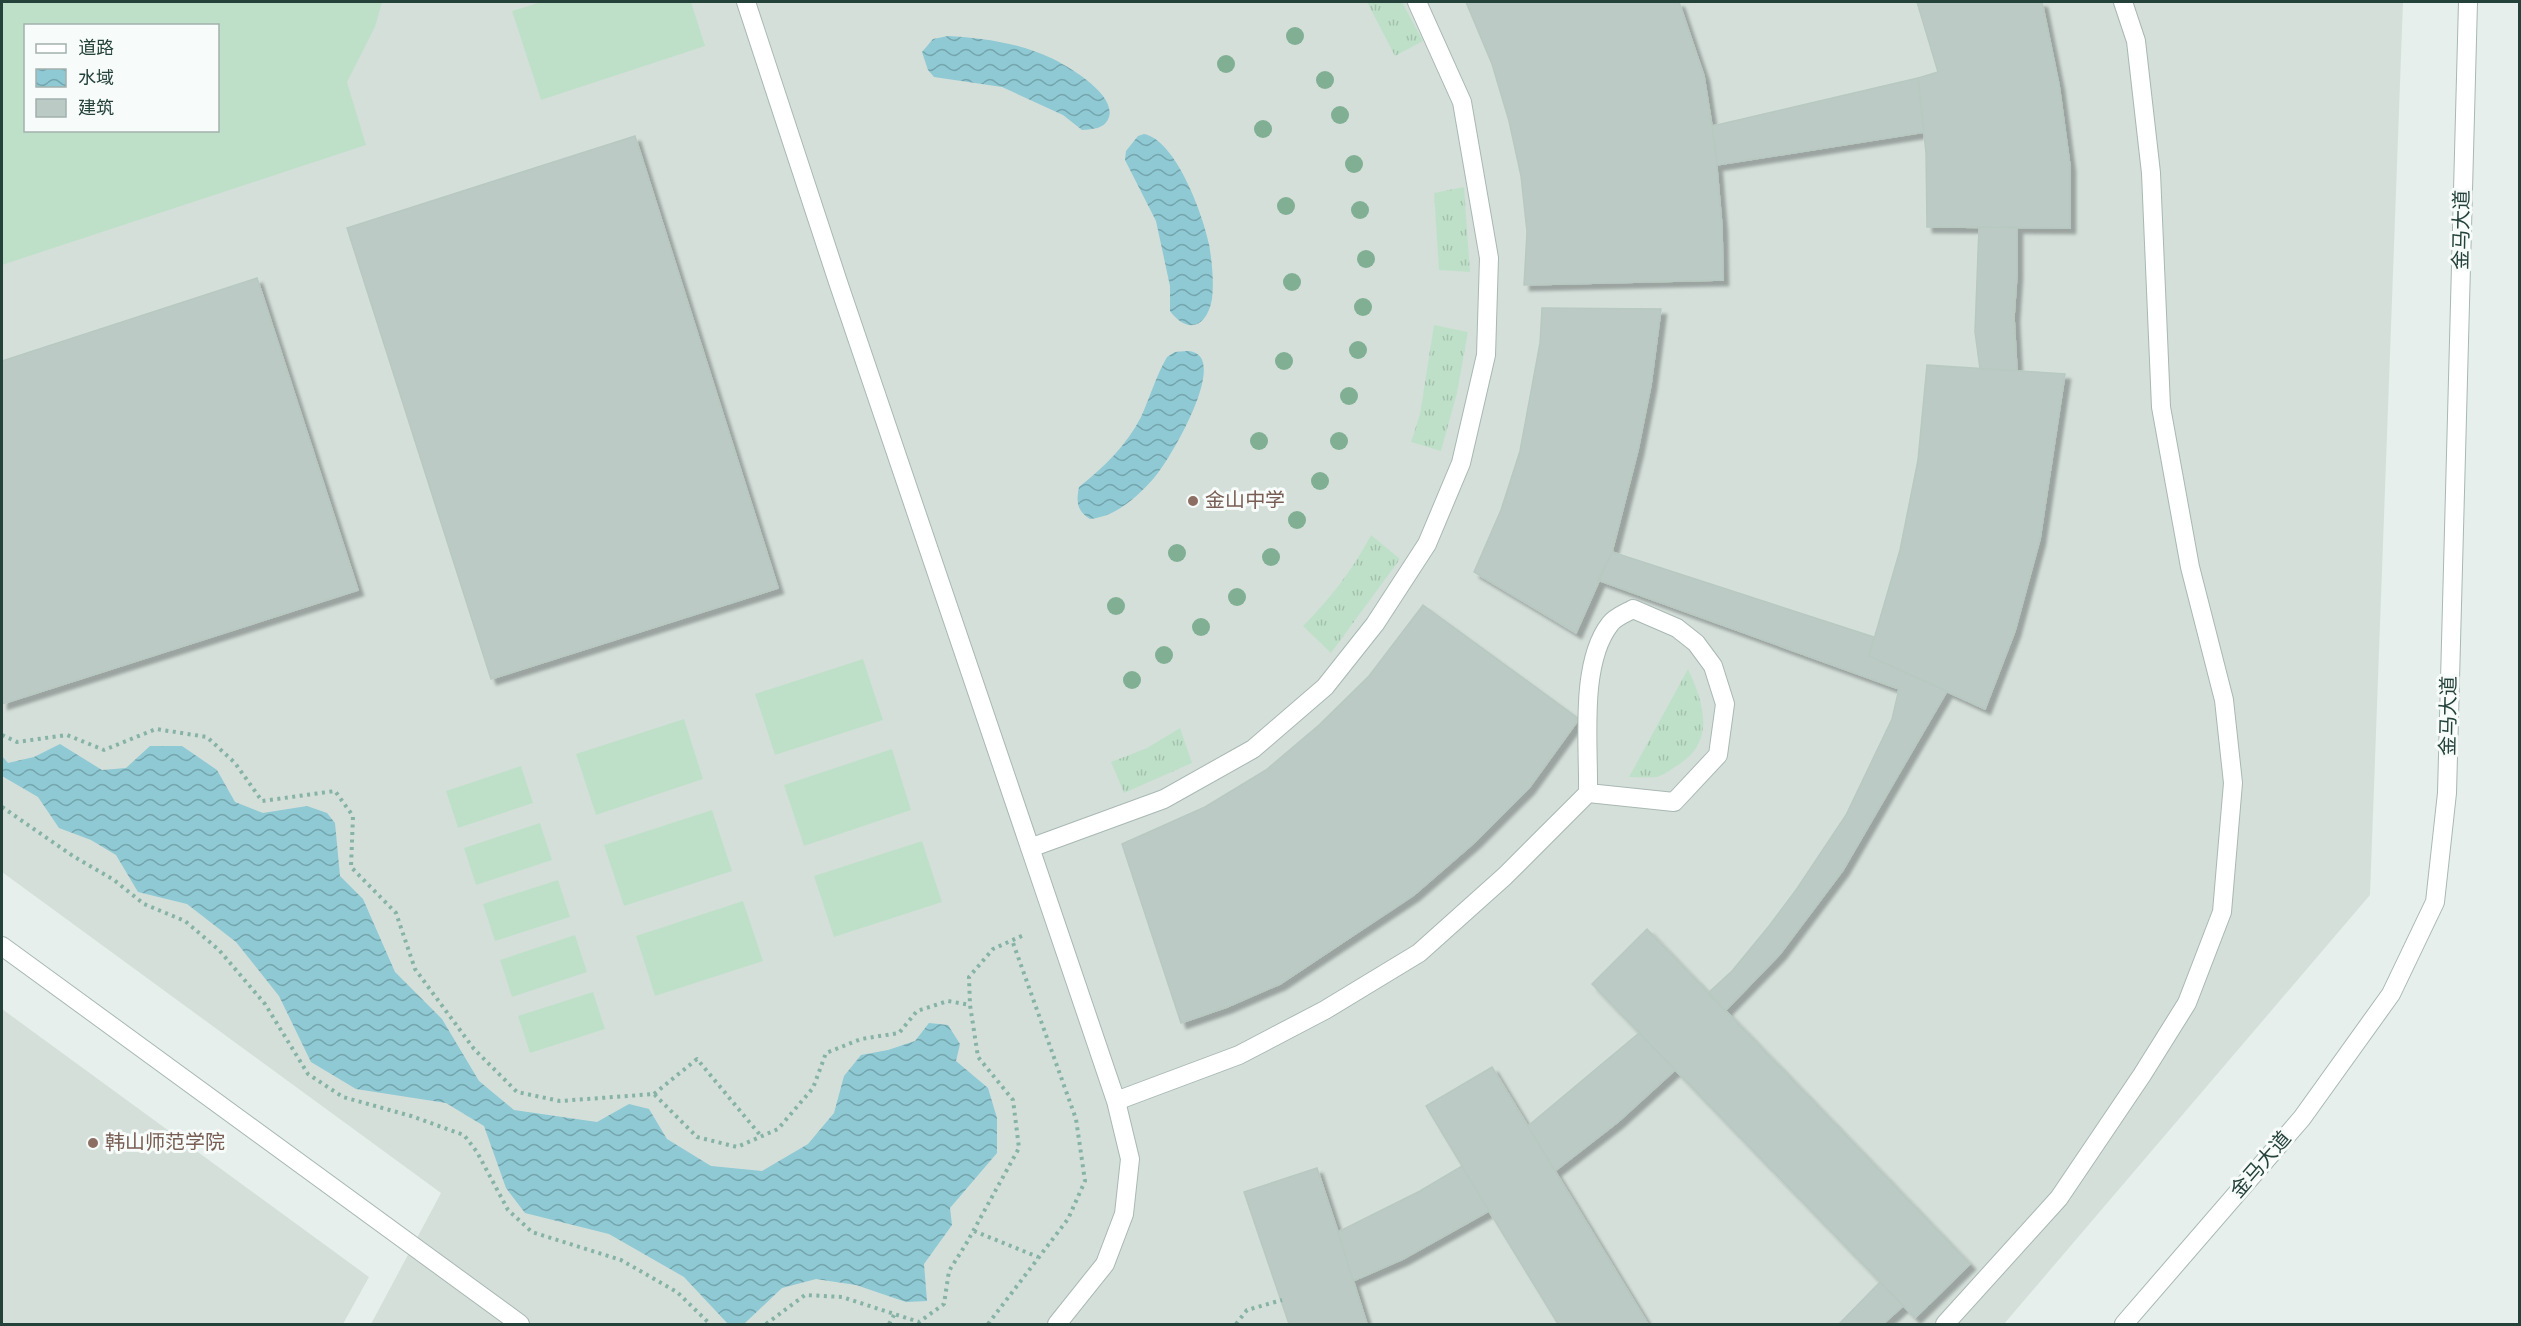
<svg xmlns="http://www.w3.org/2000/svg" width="2521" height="1326" font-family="'Sofia Sans Condensed','Noto Sans SC',sans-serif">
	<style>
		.built { fill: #d4dfda; fill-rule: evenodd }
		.grass { fill: url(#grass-tufts) }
		.pitch { fill: #bfe0c8; fill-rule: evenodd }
		.water { fill: url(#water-waves) }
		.building { fill: #bbcac4; stroke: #b8c9c2; stroke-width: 1.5; filter: url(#shadow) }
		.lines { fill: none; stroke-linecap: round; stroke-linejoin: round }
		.minor-casing { stroke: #a8b8b2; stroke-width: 20 }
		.path { stroke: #86b3a5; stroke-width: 4; stroke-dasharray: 3 4.5; stroke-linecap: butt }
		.minor { stroke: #fff; stroke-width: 18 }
		.tree { fill: #80af93 }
		.education-dot { fill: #8d6e63; stroke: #f7fbf9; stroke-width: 2 }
		.labels { text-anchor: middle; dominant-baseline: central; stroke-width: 6; stroke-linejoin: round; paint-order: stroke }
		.street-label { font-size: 20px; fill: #24423a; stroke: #f7fbf9 }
		.education-label { font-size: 20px; fill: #785e54; stroke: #f7fbf9; text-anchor: start }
	</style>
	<defs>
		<pattern id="grass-tufts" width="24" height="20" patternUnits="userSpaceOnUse" patternTransform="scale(1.5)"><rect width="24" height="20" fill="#bfe0c8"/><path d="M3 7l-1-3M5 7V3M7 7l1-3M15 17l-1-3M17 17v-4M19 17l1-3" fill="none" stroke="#a4c1ad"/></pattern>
		<pattern id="water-waves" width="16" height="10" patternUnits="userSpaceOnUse" patternTransform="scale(1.5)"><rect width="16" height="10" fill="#8ec9d4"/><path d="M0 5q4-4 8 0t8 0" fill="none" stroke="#74a5ad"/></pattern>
		<filter id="shadow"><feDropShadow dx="5.5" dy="5.5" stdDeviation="1.5" flood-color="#0004"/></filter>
	</defs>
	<rect width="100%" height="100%" fill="#e6efeb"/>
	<path class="built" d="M2 2H2403L2370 895 2004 1324H371L441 1193 2 872ZM26 26H218V130H26Z
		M2 1009 369 1277 343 1324H2Z"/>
	<path class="grass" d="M1367 2H1402L1423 41 1395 56Z
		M1464 187 1470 272 1439 270 1434 193Z
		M1434 325 1468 332 1457 393 1441 451 1411 442 1420 414Z
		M1371 535 1400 559 1331 653 1303 626C1329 600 1354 568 1371 535Z
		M1688 669C1704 703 1716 742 1678 765 1672 769 1664 775 1657 777 1648 778 1638 777 1629 777Z
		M1180 728 1192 763 1124 793 1111 762 1147 748Z"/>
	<path class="pitch" d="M2 2H382L375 27 347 82 366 145 2 265ZM26 26H218V130H26Z
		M541 2H691L705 46 541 100 512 11Z
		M863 659 883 720 775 755 755 694Z
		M684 719 703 779 596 815 576 754Z
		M892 749 911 810 804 846 784 785Z
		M521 766 533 803 458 828 446 791Z
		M712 810 732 871 624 906 604 845Z
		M540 823 552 860 476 885 464 848Z
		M922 841 942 902 834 937 814 876Z
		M558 880 570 917 495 941 483 904Z
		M743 901 763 961 655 996 636 936Z
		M575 935 587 972 512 997 500 960Z
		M593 992 605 1029 530 1053 518 1016Z"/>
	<path class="water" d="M948 36C983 38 1019 43 1051 58 1068 66 1116 94 1109 117 1105 129 1093 129 1082 130L1063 115 1002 87 934 77 928 70 922 52 933 39Z
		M1144 134C1176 140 1203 215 1209 244 1212 261 1214 282 1212 299 1207 327 1188 335 1170 311V286L1156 221 1125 160 1126 151 1138 136Z
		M1175 352C1180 352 1188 350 1193 352 1228 362 1168 463 1154 478 1137 497 1117 516 1090 519 1077 511 1076 502 1079 487 1103 468 1127 445 1141 417 1150 397 1156 376 1167 357Z
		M60 744 102 770 126 768 150 746H182L217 770 235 802 263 813 307 806 327 813 335 823 340 876 363 899 395 972 442 1019 479 1081 514 1110 597 1122 629 1104 649 1109 667 1139 711 1166 762 1171 808 1144 834 1113 844 1076 861 1055 888 1050 915 1041 929 1023 948 1025 960 1044 956 1061 988 1088 997 1118V1153L950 1208 952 1225 924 1264 927 1301 906 1302 856 1285 816 1279 782 1288 744 1324H728L684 1277 609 1234 525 1213 506 1188 484 1126 446 1103 356 1089 311 1062 279 996 236 942 187 904 138 892 116 855 91 840 59 828 38 797 2 776V756L8 763 34 757Z"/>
	<path class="building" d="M1466 2H1679L1704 76 1715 145 1722 227 1723 280 1524 285 1527 232 1521 176 1509 121 1492 64Z
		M1917 2H2042L2059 85 2070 166V228L1927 227 1926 153 1918 78 1938 72Z
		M1918 78 1924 132 1717 165 1712 126Z
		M635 136 778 588 491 679 347 228Z
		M1979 227H2017V274L2014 317 2017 371 1980 369 1975 332Z
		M257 278 358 590 2 704V361Z
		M1542 308 1661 309 1651 385 1638 450 1612 552 1576 633 1474 572 1501 510 1520 451 1540 343Z
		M1927 365 2065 374 2040 539 2015 631 1985 709 1869 656 1900 550 1918 460Z
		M1612 552 1874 637 1869 656 1947 691 1843 870 1780 954 1725 1011 1708 993 1732 971 1769 926 1796 890 1846 815 1892 719 1899 689 1598 580Z
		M1423 605 1579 719 1529 788 1475 842 1414 895 1280 984 1227 1007 1181 1023 1122 844 1205 807 1266 770 1319 725 1369 676Z
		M1647 929 1970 1264 1915 1318 1592 984Z
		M1639 1033 1675 1070 1618 1122 1555 1171 1528 1126Z
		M1492 1067 1555 1171 1648 1324H1558L1489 1211 1426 1106Z
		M1462 1166 1489 1211 1403 1259 1353 1281 1338 1232 1420 1191Z
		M1317 1168 1338 1232 1367 1324H1289L1244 1192Z
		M1880 1282 1903 1306 1883 1324H1839Z"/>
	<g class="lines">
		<g class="minor-casing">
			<path id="minor" d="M746 2 838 282 1116 1101 1130 1159 1124 1214 1105 1264 1057 1324
				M1030 848 1164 799 1253 749 1325 687 1375 624 1427 544 1461 463 1486 355 1489 258 1462 102 1417 2
				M2 946 520 1324
				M1116 1101 1239 1055 1325 1010 1419 953 1505 876 1588 793 1674 802 1718 755 1725 704 1713 666 1696 643 1677 628 1633 609C1626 613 1615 617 1610 624 1579 664 1589 744 1588 793
				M1945 1324 2059 1198 2142 1075 2187 1003 2222 912 2233 783 2224 700 2190 567 2161 407 2151 173 2136 41 2123 2
				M2124 1324 2302 1118 2391 994 2435 902 2447 793 2468 2"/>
		</g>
		<path class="path" d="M2 735 17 742 67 735 104 750 156 729 207 737 235 763 262 801 335 791 353 816 351 867 396 913 415 969 474 1049 517 1092 560 1101 654 1094 697 1137 737 1147 778 1129 813 1088 826 1053 861 1039 899 1033 917 1011 948 1001 970 1005
			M2 807 73 856 114 880 144 904 185 921 219 950 265 1004 308 1074 343 1097 411 1116 464 1135 477 1152 508 1210 532 1232 621 1260 677 1292 710 1324
			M654 1094 697 1059 761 1136
			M974 1231 1038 1257
			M766 1324 805 1295 842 1297 919 1322 944 1304 949 1271 966 1244 1019 1148 1013 1100 978 1057 970 1005 969 977 993 949 1026 934
			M889 1324 894 1315
			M988 1324 1068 1219 1085 1181 1076 1119 1012 940
			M1236 1324 1247 1310 1282 1300"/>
		<use href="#minor" class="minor"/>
	</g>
	<g class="tree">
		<circle cx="1295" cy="36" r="9"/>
		<circle cx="1226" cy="64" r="9"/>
		<circle cx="1325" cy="80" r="9"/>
		<circle cx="1340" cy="115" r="9"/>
		<circle cx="1263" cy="129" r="9"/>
		<circle cx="1354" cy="164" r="9"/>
		<circle cx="1286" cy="206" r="9"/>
		<circle cx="1360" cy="210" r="9"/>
		<circle cx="1366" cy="259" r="9"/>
		<circle cx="1292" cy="282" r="9"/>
		<circle cx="1363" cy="307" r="9"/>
		<circle cx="1358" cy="350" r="9"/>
		<circle cx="1284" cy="361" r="9"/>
		<circle cx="1349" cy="396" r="9"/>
		<circle cx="1259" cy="441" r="9"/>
		<circle cx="1339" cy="441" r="9"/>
		<circle cx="1320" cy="481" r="9"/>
		<circle cx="1223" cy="502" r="9"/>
		<circle cx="1297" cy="520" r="9"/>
		<circle cx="1177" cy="553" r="9"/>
		<circle cx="1271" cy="557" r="9"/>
		<circle cx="1237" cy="597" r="9"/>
		<circle cx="1116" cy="606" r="9"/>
		<circle cx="1201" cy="627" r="9"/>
		<circle cx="1164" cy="655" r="9"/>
		<circle cx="1132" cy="680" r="9"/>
	</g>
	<g class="education-dot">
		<circle cx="1193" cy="501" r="6"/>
		<circle cx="93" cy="1143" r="6"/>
	</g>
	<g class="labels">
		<g class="street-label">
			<text transform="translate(2462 230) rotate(-89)">金马大道</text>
			<text transform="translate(2449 716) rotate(-89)">金马大道</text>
			<text transform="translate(2261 1165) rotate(-49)">金马大道</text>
		</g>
		<g class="education-label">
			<text x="1205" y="501">金山中学</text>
			<text x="105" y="1143">韩山师范学院</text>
		</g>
	</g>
	<rect width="2521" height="1326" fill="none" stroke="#24423a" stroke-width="6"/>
	<rect x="24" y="24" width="195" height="108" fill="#f7fbf9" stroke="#a3b1ad" stroke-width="1.5"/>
	<rect x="36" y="44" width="30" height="9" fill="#ffffff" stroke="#a3b1ad" stroke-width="1.5"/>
	<text x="78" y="54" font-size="18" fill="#24423a">道路</text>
	<rect x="36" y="69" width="30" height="18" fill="url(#water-waves)" stroke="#a3b1ad" stroke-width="1.5"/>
	<text x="78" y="84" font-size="18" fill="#24423a">水域</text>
	<rect x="36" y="99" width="30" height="18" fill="#bbcac4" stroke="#a3b1ad" stroke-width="1.5"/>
	<text x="78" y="114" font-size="18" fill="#24423a">建筑</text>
</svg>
